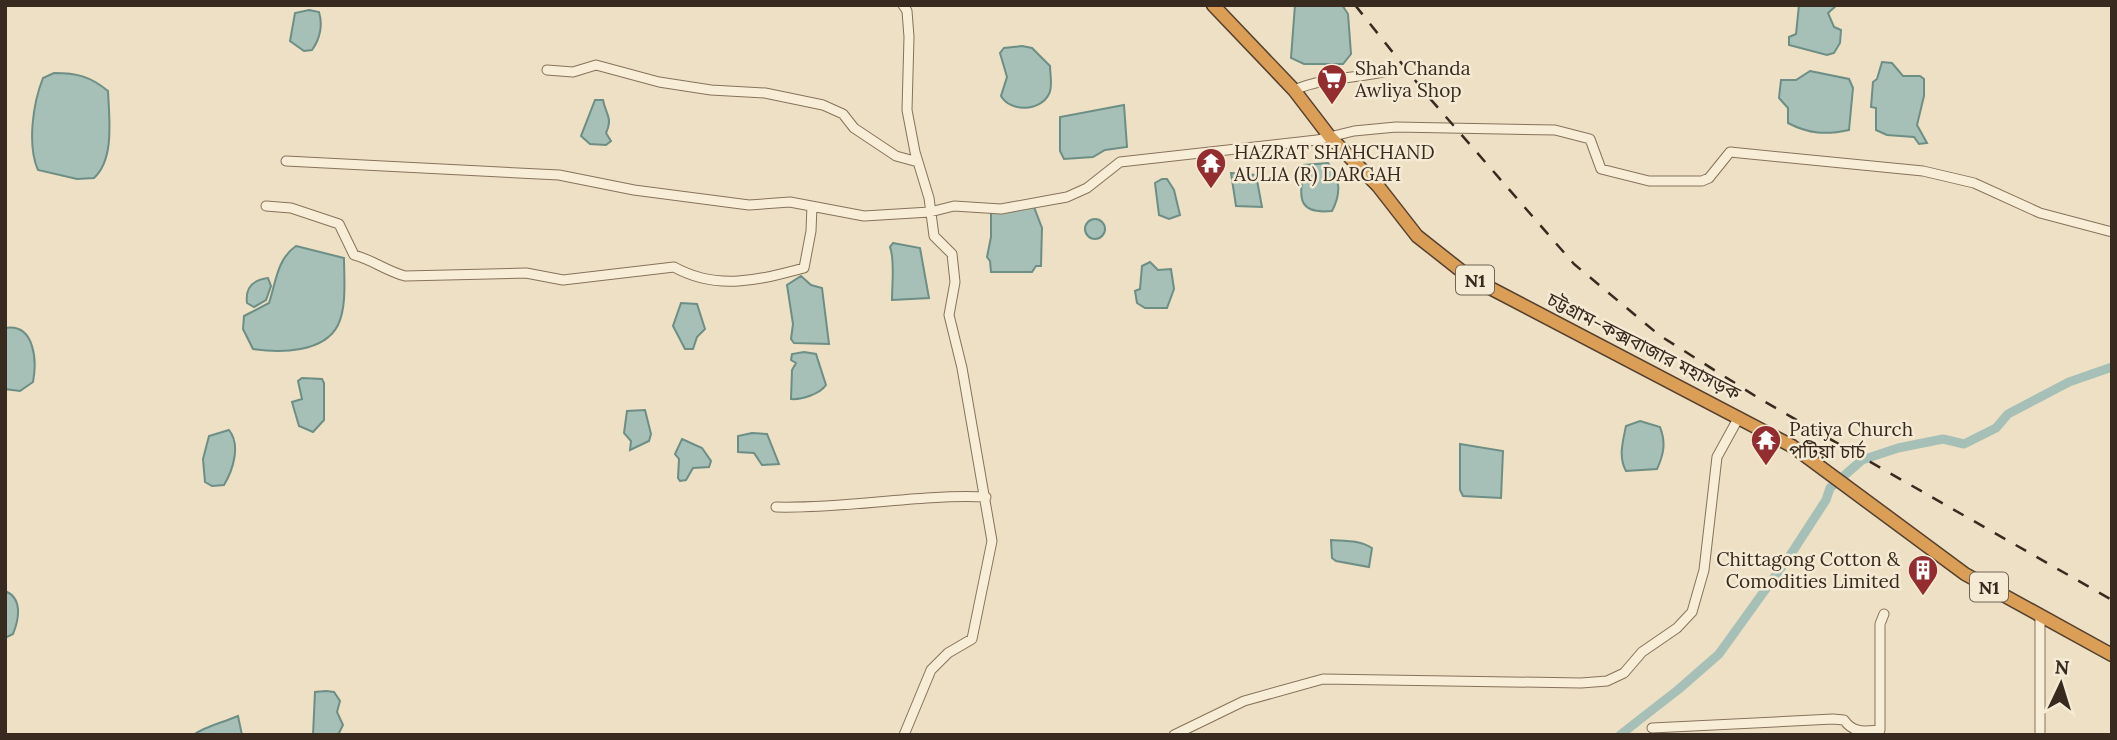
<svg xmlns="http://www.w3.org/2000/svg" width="2117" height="740" font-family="Lora,'Noto Sans Bengali',serif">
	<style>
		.water { fill: #a6c0b8; stroke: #6d8e85; stroke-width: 2 }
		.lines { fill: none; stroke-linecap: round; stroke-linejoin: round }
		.canal { stroke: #a6c0b8; stroke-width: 9 }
		.minor-casing { stroke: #87725b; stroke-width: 11 }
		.highway-casing { stroke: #55402f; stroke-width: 15 }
		.minor { stroke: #f8edd7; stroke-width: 9 }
		.highway { stroke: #da9e57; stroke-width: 12 }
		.rail { stroke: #382a1f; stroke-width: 2.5; stroke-dasharray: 12 12; stroke-linecap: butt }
		.labels { text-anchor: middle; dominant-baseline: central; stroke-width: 5; stroke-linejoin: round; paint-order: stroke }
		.shield { fill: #f5ead4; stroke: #716455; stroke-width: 2 }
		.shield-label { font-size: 18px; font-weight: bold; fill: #382a1f }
		.poi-label { font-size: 19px; fill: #382a1f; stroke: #f5ead4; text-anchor: start }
		.street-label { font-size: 19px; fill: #382a1f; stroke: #f5ead4 }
	</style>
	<rect width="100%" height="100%" fill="#ede0c4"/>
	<path class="water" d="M1295 5H1342L1348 14 1351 54 1343 64H1304L1291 58Z
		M1799 5H1837L1828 13 1834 27 1841 30 1840 43 1834 53 1827 55 1789 45V37L1796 34Z
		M309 10 319 12C323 25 320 39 312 50L304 51 290 41 295 13Z
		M1022 46 1032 48 1050 66C1050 74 1053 87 1049 94 1040 112 1010 112 1001 96L1007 77 1000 53 1004 48Z
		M1882 62 1892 63 1903 76H1920L1924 79V96L1917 125 1927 143 1919 144 1914 137 1887 135 1876 130V108L1871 107 1873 82 1877 79Z
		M1810 71 1849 79 1853 88 1849 130C1826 135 1809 134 1788 123V108L1779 98 1781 80H1796Z
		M54 73C76 73 90 76 108 91 109 117 115 159 94 178L77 179 38 170C27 145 33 103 43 78Z
		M595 100H603C606 115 613 118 606 133L611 141 606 145 590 144 581 136Z
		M1124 105 1127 147 1105 150 1093 157 1064 159 1060 151V117Z
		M1328 163C1341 179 1341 194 1332 211 1293 215 1301 193 1304 165Z
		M1231 173 1256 175 1262 207 1236 206Z
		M1162 179H1167L1174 190 1180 215 1169 219 1159 215 1155 183Z
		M1034 207 1042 228 1041 266H1036L1032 272H991L990 261 987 257 991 237V213Z
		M1085 229a10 10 0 1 1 20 0a10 10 0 1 1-20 0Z
		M893 243 920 248 929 298 892 300C892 285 895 259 890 247Z
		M296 246 344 258C344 277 347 307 338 325 324 353 280 353 253 349L243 329 244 316 269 303C276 282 277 259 296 246Z
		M1150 262 1158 270 1171 269 1174 289 1167 308H1145L1137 303 1135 291 1140 289 1142 266Z
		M801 276 811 285 822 288 829 344 794 343 791 339 793 324 787 285Z
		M268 278 271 286 266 300 254 307 247 303C245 287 253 280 268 278Z
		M681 303 697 304 705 329 697 337 693 349H685L673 326Z
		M5 328C35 323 37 361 33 382L20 391 5 389Z
		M804 352 816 354 826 385C820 394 801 400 791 399L792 370 796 363 791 360 792 354Z
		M302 378 322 379 324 383V420L313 432 299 426 292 402 302 399 298 381Z
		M645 410 651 434 649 441 630 450 631 441 624 433 627 411Z
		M1640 421 1660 427C1666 442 1664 454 1657 469L1626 471C1618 457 1623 441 1626 426Z
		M229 430C241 445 233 470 224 485L212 486 205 482 203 459 209 436Z
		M752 433 767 434 779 464 762 465 754 453 738 452V436Z
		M682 439 702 448 711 461 709 467 693 468 686 480 680 481 678 478 679 459 675 454Z
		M1460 444 1503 451 1501 498 1463 496 1460 490Z
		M1331 540C1346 541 1360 540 1372 548L1369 567 1336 561 1332 558Z
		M5 591C23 598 19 619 13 634L5 638Z
		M326 691 334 692 340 701 337 712 343 725 338 735H313L315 692Z
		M238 716 242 735H193C208 725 222 723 238 716Z"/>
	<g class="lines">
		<path class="canal" d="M1620 735 1679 689 1719 654 1791 554 1826 500 1830 488 1862 460 1898 448 1943 439 1964 444 1996 428 2008 414 2069 382 2112 367"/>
		<g class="minor-casing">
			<path id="minor" d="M903 5 907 11 909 37 907 110 915 152 929 198 934 236 952 254 955 282 949 315 962 368 992 541 972 639 948 653 931 670 904 735
				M547 70 573 72 596 65 659 82 711 90 765 93 823 105 843 114 854 128 896 156 918 162
				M1294 90C1327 76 1359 79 1392 70
				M286 161 559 175 634 190 749 205 790 202 864 216 930 212 954 206 1001 209 1067 197 1087 188 1120 162 1317 140 1354 131 1396 127 1555 130 1590 139 1601 169 1649 181H1702L1709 178 1730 152 1923 171 1974 183 2040 213 2112 232
				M266 206 291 208 339 224 354 255C373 260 386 271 405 276L526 273 563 280 674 267C717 291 759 280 804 268L811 231 812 206
				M776 507C846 509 915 494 986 497
				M2040 616V735
				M1652 728 1833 719 1844 720C1854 734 1865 731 1880 730V624L1884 614
				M1174 735 1244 701 1323 679 1581 683 1607 681 1624 673 1642 652 1677 628 1692 612 1704 570 1717 457 1739 417"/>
		</g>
		<g class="highway-casing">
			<path id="highway" d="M1213 5 1294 90 1330 137 1378 186 1417 236 1469 277 1792 446 1965 574 2112 655"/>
		</g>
		<use href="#minor" class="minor"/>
		<use href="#highway" class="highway"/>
		<path class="rail" d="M1355 5 1426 94 1574 264 1659 335 1760 399 2112 600"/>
	</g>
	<defs>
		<g id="supermarket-pin" transform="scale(1.575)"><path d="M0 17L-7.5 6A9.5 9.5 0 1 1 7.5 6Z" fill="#942d30" stroke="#f5ead4"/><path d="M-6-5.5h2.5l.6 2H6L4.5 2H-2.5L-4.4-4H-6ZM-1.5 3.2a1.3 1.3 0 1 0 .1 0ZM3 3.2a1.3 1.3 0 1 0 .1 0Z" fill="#fff"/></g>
		<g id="temple-pin" transform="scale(1.575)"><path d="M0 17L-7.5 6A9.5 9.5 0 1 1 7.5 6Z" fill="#942d30" stroke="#f5ead4"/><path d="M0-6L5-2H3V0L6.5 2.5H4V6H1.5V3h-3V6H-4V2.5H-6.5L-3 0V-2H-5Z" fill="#fff"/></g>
		<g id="building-pin" transform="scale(1.575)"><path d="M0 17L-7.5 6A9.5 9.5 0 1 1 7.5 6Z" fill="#942d30" stroke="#f5ead4"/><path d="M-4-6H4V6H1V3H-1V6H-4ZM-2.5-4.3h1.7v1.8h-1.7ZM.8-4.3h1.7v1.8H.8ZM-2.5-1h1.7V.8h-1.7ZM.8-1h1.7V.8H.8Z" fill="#fff"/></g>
	</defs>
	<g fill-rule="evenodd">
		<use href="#supermarket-pin" x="1332" y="79"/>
		<use href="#temple-pin" x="1211" y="163"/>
		<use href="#temple-pin" x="1766" y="440"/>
		<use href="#building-pin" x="1923" y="570"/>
	</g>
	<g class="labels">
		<g class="shield">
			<rect x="1456" y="265.5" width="38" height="29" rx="5"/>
			<rect x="1970" y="572.5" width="38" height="29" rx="5"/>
		</g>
		<g class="shield-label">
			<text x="1475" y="280">N1</text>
			<text x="1989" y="587">N1</text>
		</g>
		<g class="poi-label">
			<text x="1355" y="68">Shah Chanda<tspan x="1355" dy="22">Awliya Shop</tspan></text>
			<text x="1234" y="152">HAZRAT SHAHCHAND<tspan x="1234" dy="22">AULIA (R) DARGAH</tspan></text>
			<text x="1789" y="429">Patiya Church<tspan x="1789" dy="22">পটিয়া চার্চ</tspan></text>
			<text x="1900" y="559" text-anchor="end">Chittagong Cotton &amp;<tspan x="1900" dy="22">Comodities Limited</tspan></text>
		</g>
		<g class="street-label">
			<text transform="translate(1644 346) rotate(27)">চট্টগ্রাম-কক্সবাজার মহাসড়ক</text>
		</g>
	</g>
	<rect width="2117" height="740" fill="none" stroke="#382a1f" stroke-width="14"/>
	<g transform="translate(2061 684) rotate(4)" stroke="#f5ead4" stroke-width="5" paint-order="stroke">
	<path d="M0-5L12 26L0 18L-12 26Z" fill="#382a1f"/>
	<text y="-10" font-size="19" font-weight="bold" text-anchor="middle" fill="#382a1f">N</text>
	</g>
</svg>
